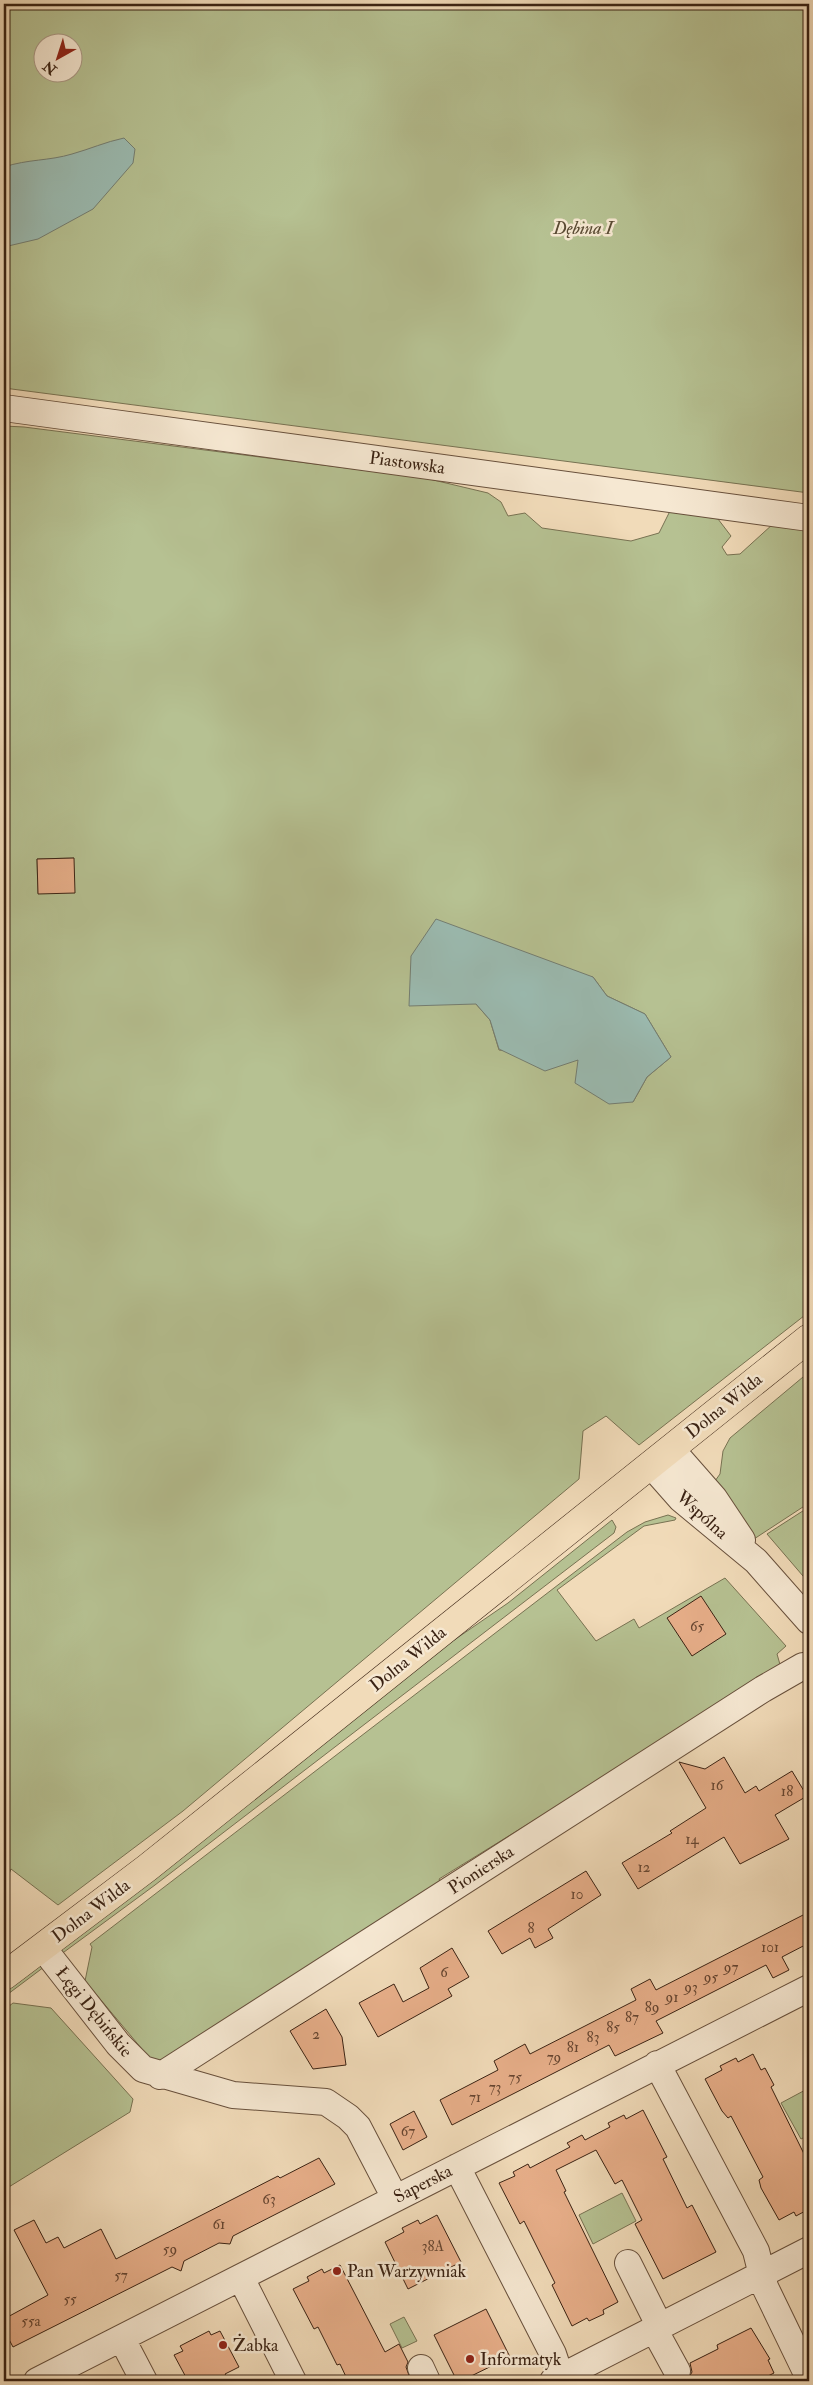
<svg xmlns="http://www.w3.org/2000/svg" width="813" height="2385" font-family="'IM FELL Double Pica',serif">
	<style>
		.green { fill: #b6c192; stroke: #787252; fill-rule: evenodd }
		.water { fill: #9bbbb1; stroke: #747e72 }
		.building { fill: #e8af8a; stroke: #3a2213 }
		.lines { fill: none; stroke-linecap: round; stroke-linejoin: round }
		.minor-casing { stroke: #68503c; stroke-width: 28 }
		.major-casing { stroke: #3a2213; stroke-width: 29 }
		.minor { stroke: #f6e8d2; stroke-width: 26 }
		.major { stroke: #f1dbb9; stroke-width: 28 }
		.poi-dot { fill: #8f2418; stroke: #f6e8d2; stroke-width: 2 }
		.labels { text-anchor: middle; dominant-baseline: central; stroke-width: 5; stroke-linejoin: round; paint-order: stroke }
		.number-label { font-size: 15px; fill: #664531 }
		.park-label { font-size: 18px; font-style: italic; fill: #594a33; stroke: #f6e8d2 }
		.street-label { font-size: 18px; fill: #3a2213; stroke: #f6e8d2 }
		.poi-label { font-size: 18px; fill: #3a2213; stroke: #f6e8d2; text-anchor: start }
	</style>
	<rect width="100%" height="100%" fill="#f1dbb9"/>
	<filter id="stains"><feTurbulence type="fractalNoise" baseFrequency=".004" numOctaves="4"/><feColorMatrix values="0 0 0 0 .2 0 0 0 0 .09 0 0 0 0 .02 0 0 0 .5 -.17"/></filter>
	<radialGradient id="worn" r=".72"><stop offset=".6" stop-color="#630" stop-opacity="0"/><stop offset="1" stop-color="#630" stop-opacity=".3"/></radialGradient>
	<path class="green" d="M4 4H809V493L4 388ZM42 42H72V72H42Z
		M4 426 24 427 425 478 488 493 501 502 508 516 525 513 542 528 631 541 659 533 670 511 718 519 731 536 722 547 727 555 740 554 773 524 809 531V1312L639 1445 606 1416 583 1431 579 1479 183 1811 58 1905 11 1869 4 1887ZM74 858 38 893 37 859ZM593 977 607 996 645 1014 671 1057 647 1077 633 1102 578 1060 499 1050 490 1020 476 1004Z
		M809 1372V1503L754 1539 715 1481 720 1474 723 1451 730 1438Z
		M809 1507V1583L767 1534Z
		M668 1515 676 1518 675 1520 644 1526 557 1590 596 1641 634 1619 639 1628 725 1578 786 1646 777 1654 781 1668 439 1879 445 1890 162 2063 152 2061 85 1981 92 1947 90 1944 627 1532 645 1522Z
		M612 1520 616 1527 614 1533 155 1885 60 1955V1948L409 1671 508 1603Z
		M40 1966 44 1967 4 1997V1989Z
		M13 2003 51 2008 133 2099 130 2112 4 2190V2010Z
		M809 2088V2135L801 2139 781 2103Z
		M622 2193 636 2221 593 2244 579 2215Z
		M404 2317 417 2341 402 2348 390 2324Z"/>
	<path class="water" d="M124 138 135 149 133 163 93 209 38 239 4 247V167C28 159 49 161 72 154 90 149 105 142 124 138Z
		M436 919 593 977 607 996 645 1014 671 1057 647 1077 633 1102 609 1104 575 1083 578 1060 545 1071 499 1049 490 1020 476 1004 409 1006 411 956Z"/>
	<path class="building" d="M74 858 75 893 38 894 37 859Z
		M701 1596 726 1634 692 1656 667 1618Z
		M724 1757 745 1793 756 1786 759 1791 792 1771 807 1796 775 1815 789 1839 740 1864 724 1837 638 1889 622 1863 672 1833 670 1831 706 1808 679 1762 705 1769Z
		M586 1871 601 1895 548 1929 553 1938 535 1948 530 1938 502 1954 488 1931Z
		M809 1912V1943L782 1957 789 1970 773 1978 766 1965 656 2021 663 2033 615 2056 609 2045 452 2125 440 2100 498 2070 494 2061 525 2044 530 2054 636 2000 631 1989 650 1979 656 1990Z
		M452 1948 469 1977 448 1989 452 1996 378 2037 359 2003 394 1984 403 2002 429 1988 420 1968Z
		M326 2009 342 2037 346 2065 313 2069 290 2031Z
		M753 2054 761 2070 765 2068 774 2085 771 2087 809 2164V2209L796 2216 794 2212 779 2220 761 2188 759 2180 763 2177 731 2116 728 2118 722 2111 705 2079 722 2070 720 2066 736 2058 738 2062Z
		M643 2110 667 2157 663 2159 687 2208 692 2205 716 2252 663 2279 635 2224 642 2220 622 2180 615 2184 596 2150 556 2170 566 2191 564 2192 618 2302 603 2310 604 2314 589 2321 587 2318 572 2326 552 2285 555 2283 524 2221 520 2224 499 2183 515 2176 513 2172 528 2164 530 2168 570 2147 567 2143 582 2135 585 2140 610 2127 608 2123 624 2115 626 2119Z
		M414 2111 427 2137 403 2150 390 2124Z
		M319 2158 335 2184 233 2236 230 2244 219 2243 184 2261 181 2271 172 2267 13 2347 4 2330V2319L48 2295 14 2230 34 2220 46 2243 58 2237 64 2248 101 2229 116 2259 278 2176 280 2178Z
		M437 2215 461 2262 408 2289 385 2242 404 2232 402 2228 418 2220 420 2224Z
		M340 2265 385 2352 399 2344 408 2362 406 2367 411 2381H348L340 2364 337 2365 318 2327 314 2329 293 2289 309 2281 307 2277 322 2269 324 2273Z
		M486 2309 510 2357 461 2381H457L434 2335Z
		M751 2328 770 2359 768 2360 774 2373 758 2381H687L692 2372 690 2363 718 2349 717 2345Z
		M209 2331 211 2335 220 2331 239 2367 225 2374 229 2381H188L174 2355 183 2351 180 2346Z"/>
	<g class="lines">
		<g class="minor-casing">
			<path id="minor" d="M4 408 809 518
				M671 1449 714 1498 742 1540
				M651 1465 681 1499 756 1561 809 1621
				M43 1948 118 2044 143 2069 233 2095 326 2102 348 2117 358 2127 395 2198
				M657 2064 756 2251 765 2287 809 2378
				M160 2076 763 1689 803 1666
				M457 2167 553 2354 562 2381
				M628 2263 660 2327
				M241 2278 293 2381
				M654 2329 677 2371
				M122 2339 144 2381
				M421 2368 427 2381
				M37 2381 809 1988
				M553 2381 809 2250"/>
		</g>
		<g class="major-casing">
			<path id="major" d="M4 1976 147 1868 809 1338"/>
		</g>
		<use href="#minor" class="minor"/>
		<use href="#major" class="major"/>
	</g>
	<g class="poi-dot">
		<circle cx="337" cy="2271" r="5"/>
		<circle cx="223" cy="2345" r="5"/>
		<circle cx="470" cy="2359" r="5"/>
	</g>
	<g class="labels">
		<g class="number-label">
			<text x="697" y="1626">65</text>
			<text x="717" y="1785">16</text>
			<text x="787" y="1791">18</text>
			<text x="692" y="1839">14</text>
			<text x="644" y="1867">12</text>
			<text x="577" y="1894">10</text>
			<text x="531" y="1928">8</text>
			<text x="770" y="1947">101</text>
			<text x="731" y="1967">97</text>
			<text x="444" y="1972">6</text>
			<text x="711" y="1977">95</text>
			<text x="691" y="1987">93</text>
			<text x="672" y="1997">91</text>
			<text x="652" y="2007">89</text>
			<text x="632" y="2017">87</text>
			<text x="613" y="2027">85</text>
			<text x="316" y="2034">2</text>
			<text x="593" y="2037">83</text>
			<text x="573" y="2047">81</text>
			<text x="554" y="2057">79</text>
			<text x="515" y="2077">75</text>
			<text x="495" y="2087">73</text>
			<text x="475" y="2097">71</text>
			<text x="408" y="2131">67</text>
			<text x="269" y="2199">63</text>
			<text x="219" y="2224">61</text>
			<text x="433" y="2246">38A</text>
			<text x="170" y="2249">59</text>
			<text x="121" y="2275">57</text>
			<text x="70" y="2299">55</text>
			<text x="31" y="2321">55a</text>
		</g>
		<g class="park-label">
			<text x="583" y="228">Dębina I</text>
		</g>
		<g class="street-label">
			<text transform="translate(407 463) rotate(8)">Piastowska</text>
			<text transform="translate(724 1406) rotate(-39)">Dolna Wilda</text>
			<text transform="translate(702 1515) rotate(42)">Wspólna</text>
			<text transform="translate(408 1659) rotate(-39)">Dolna Wilda</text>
			<text transform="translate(481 1870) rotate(-33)">Pionierska</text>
			<text transform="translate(91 1911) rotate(-37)">Dolna Wilda</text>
			<text transform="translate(94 2012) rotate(51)">Łęgi Dębińskie</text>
			<text transform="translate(423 2184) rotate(-27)">Saperska</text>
		</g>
		<g class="poi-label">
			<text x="347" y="2271">Pan Warzywniak</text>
			<text x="233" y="2345">Żabka</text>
			<text x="480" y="2359">Informatyk</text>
		</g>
	</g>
	<rect width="813" height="2385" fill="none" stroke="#f1dbb9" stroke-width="20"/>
	<rect x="5" y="5" width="803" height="2375" fill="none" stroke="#3a2213" stroke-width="2.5"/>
	<rect x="10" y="10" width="793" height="2365" fill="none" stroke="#3a2213"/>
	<g transform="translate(58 58) rotate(219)"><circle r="24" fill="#f6e8d2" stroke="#ab9986"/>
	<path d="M0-4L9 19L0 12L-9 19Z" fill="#8f2418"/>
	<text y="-8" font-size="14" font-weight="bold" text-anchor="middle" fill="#3a2213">N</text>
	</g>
	<rect width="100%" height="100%" filter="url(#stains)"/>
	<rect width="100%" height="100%" fill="url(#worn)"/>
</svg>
